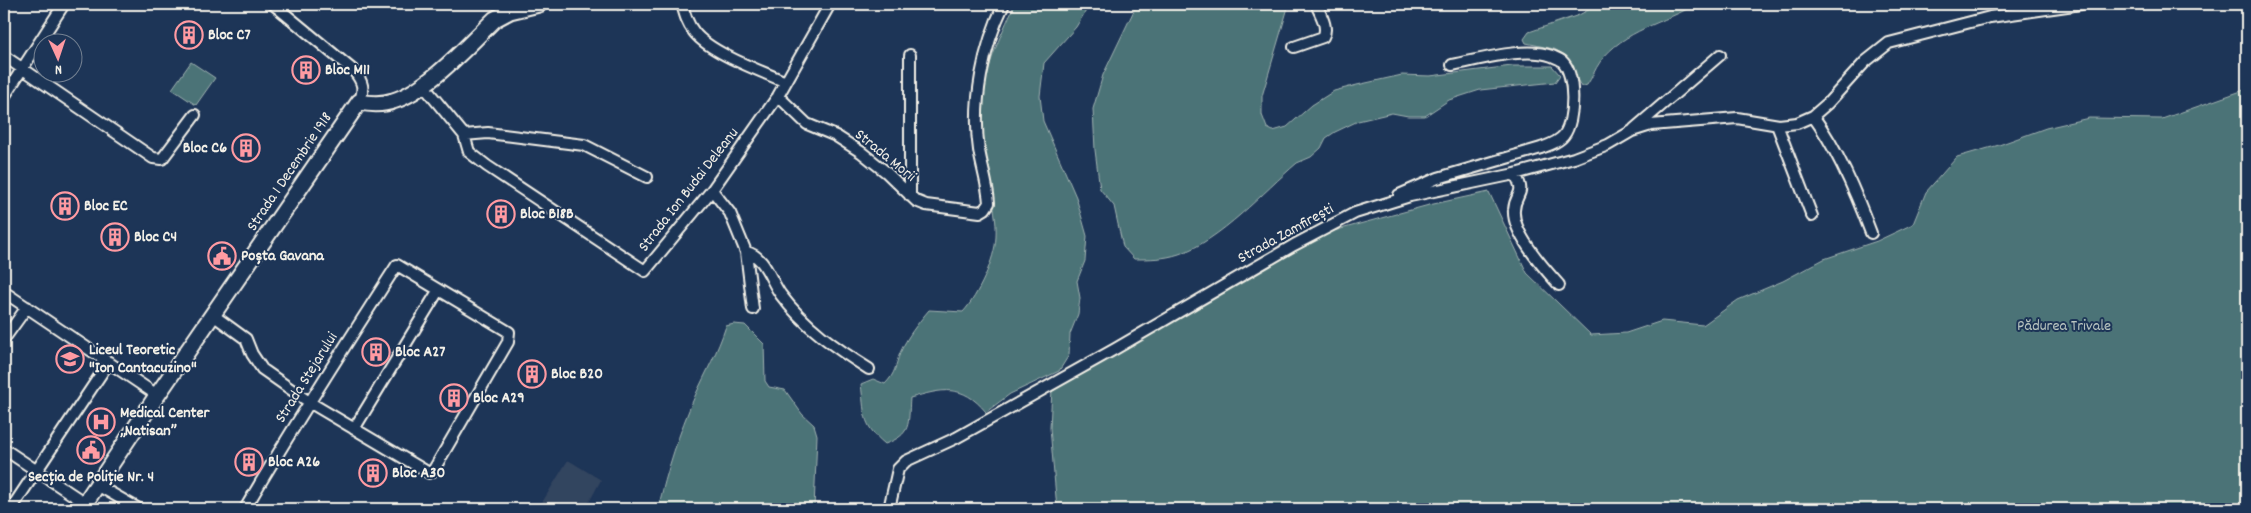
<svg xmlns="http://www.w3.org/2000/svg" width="2251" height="513" font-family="Dekko,sans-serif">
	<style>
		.built { fill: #33445f }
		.green { fill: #4b7377; stroke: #a0b2b0 }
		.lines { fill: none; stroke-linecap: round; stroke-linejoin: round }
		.street-casing { stroke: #f4f1e8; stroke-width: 14 }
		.secondary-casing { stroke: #f4f1e8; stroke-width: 19 }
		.street { stroke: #1d3557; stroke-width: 10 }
		.secondary { stroke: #1d3557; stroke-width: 15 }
		.labels { text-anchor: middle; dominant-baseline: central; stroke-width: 4; stroke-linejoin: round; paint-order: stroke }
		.poi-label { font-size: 16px; font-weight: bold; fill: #f4f1e8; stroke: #1d3557; text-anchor: start }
		.street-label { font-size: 16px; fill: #f4f1e8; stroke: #1d3557 }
		.park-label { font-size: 16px; fill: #b9c5c0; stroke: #1d3557 }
	</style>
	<rect width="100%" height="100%" fill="#1d3557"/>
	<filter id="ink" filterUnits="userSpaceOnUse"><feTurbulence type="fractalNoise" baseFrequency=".02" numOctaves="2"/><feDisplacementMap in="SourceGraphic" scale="10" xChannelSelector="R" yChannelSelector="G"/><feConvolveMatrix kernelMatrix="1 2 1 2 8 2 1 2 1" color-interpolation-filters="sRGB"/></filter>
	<g filter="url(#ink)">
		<path class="built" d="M568 460 601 480 587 506 591 509H538Z"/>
		<path class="green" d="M1015 4H1090L1076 27 1044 63 1040 96 1043 121 1076 197 1087 236 1085 261 1077 281 1080 298 1078 314 1070 334 1069 355 1059 371 1010 394 986 412C962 383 942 389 910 398 908 425 912 434 885 444 861 424 865 413 861 384L873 379 885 384C896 373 895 366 900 353 907 337 918 323 929 310L963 312C978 296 995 259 996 237 997 221 993 203 990 188 986 162 981 135 982 108 983 72 1000 36 1015 4Z
			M1137 4H1289L1262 96V115L1267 128 1273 131 1287 127 1312 105 1334 91 1357 85 1402 75 1430 76 1512 66H1552L1560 75 1555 82 1480 90 1449 100 1425 116H1408L1392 113 1358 121 1335 132 1326 138 1321 148 1311 157 1297 163C1264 191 1220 241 1179 254 1164 259 1150 259 1134 259L1123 247 1114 206 1100 189 1095 150 1093 109 1103 75Z
			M1599 4H1696C1665 23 1623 30 1600 62 1595 69 1592 78 1587 85L1581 87 1565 55 1554 49 1526 43 1524 39 1529 32 1579 15Z
			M191 62 215 78 196 105 172 89Z
			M2247 89V509H1057L1050 428 1052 389 1330 232 1429 205 1489 192 1527 273 1591 335 1626 333 1662 321 1703 325 1738 300 1783 281 1824 259 1877 241 1913 224 1926 192 1957 157 1999 145 2046 128 2089 118 2162 119Z
			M734 324 745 325 764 344 765 381 769 387 785 390 802 414 814 425 817 435 814 509H658C667 471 679 432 695 396 706 372 718 351 726 326Z"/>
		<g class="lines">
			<g class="street-casing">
				<path id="street" d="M273 4 354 71C363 82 365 89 359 102
					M682 4C685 15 687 23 694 32 710 53 761 71 786 82
					M1294 47 1323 37C1329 27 1320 14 1316 4
					M4 56 153 158 162 159 195 115
					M423 85 464 135 469 152 487 166 645 271 712 190 778 96 830 4
					M778 96 807 124 836 136 861 152 886 172 916 201 926 205 980 212 985 209 989 203C988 185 982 168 979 150 972 103 983 47 1004 4
					M4 97 64 4
					M1813 116C1838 150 1856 193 1871 233
					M1777 125 1812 216
					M1634 129 1720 55
					M464 135 488 133 584 145 647 177
					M1515 174C1527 196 1515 192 1514 210 1512 233 1544 268 1559 285
					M712 190 730 213 746 252 753 309
					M1399 195 1438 178 1541 148C1549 145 1559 142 1564 135 1575 121 1576 74 1562 61 1560 59 1554 57 1552 56 1524 46 1480 60 1452 65
					M910 196V55
					M746 252C765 256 770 280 781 295 804 326 837 349 869 369
					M4 292 157 395
					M213 315 246 339 252 354 262 369 309 402 429 473 433 471 508 342 509 332 397 265C345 346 293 426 245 509
					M4 339 27 307
					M354 429 438 291
					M4 449 85 503
					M97 485 139 509
					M11 509 109 362
					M889 509 898 469 906 461 956 438 1115 349 1294 245 1355 213 1410 196 1515 174 1574 158 1608 145 1632 131 1651 125 1737 118 1779 125 1797 123 1813 116 1828 103 1865 62 1889 43 1990 17 2081 4"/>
			</g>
			<g class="secondary-casing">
				<path id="secondary" d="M81 509 156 397 359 102C370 104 382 105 393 101 427 91 469 44 495 19L510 11 539 4"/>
			</g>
			<use href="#street" class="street"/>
			<use href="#secondary" class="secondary"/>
		</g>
	</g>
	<defs>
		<g id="building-ring" transform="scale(1.4375)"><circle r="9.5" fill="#1d3557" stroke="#ff9aa2" stroke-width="1.5"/><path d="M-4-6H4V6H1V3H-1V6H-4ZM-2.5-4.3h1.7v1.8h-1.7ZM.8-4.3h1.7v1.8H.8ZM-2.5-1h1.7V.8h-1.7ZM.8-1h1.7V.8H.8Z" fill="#ff9aa2"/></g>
		<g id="civic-ring" transform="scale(1.4375)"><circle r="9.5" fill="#1d3557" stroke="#ff9aa2" stroke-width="1.5"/><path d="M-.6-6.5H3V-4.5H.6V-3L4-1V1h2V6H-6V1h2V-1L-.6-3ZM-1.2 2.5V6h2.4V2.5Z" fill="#ff9aa2"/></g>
		<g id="school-ring" transform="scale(1.4375)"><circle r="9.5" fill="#1d3557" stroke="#ff9aa2" stroke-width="1.5"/><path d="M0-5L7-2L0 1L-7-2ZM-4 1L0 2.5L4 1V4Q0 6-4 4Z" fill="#ff9aa2"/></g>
		<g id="hospital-ring" transform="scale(1.4375)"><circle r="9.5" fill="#1d3557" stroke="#ff9aa2" stroke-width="1.5"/><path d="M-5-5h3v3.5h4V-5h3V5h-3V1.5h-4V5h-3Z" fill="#ff9aa2"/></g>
	</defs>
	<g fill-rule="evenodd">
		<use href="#building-ring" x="189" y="35"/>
		<use href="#building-ring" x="306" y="70"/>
		<use href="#building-ring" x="246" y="148"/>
		<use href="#building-ring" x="65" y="206"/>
		<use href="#building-ring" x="501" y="214"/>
		<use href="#building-ring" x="115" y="237"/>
		<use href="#civic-ring" x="222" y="256"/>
		<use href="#building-ring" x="376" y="352"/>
		<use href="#school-ring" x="70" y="359"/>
		<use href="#building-ring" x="532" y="374"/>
		<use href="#building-ring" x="454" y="398"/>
		<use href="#hospital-ring" x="101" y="422"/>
		<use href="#civic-ring" x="91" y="450"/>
		<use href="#building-ring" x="249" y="462"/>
		<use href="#building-ring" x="373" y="473"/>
	</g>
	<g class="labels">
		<g class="poi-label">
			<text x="208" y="35">Bloc C7</text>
			<text x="325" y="70">Bloc M11</text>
			<text x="227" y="148" text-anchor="end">Bloc C6</text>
			<text x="84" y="206">Bloc EC</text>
			<text x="520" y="214">Bloc B18B</text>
			<text x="134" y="237">Bloc C4</text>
			<text x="241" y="256">Poșta Gavana</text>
			<text x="89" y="350">Liceul Teoretic<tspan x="89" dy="18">"Ion Cantacuzino"</tspan></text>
			<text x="395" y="352">Bloc A27</text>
			<text x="551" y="374">Bloc B20</text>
			<text x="473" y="398">Bloc A29</text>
			<text x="120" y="413">Medical Center<tspan x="120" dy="18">„Natisan”</tspan></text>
			<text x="268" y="462">Bloc A26</text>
			<text x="392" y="473">Bloc A30</text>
			<text x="91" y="477" text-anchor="middle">Secția de Poliție Nr. 4</text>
		</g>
		<g class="street-label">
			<text transform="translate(885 156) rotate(39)">Strada Morii</text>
			<text transform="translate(290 172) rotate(-56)">Strada 1 Decembrie 1918</text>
			<text transform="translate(689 190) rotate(-52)">Strada Ion Budai Deleanu</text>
			<text transform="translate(1286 234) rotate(-29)">Strada Zamfirești</text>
			<text transform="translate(307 378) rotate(-58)">Strada Stejarului</text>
		</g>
		<g class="park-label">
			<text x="2064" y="326">Pădurea Trivale</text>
		</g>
	</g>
	<rect width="2251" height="513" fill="none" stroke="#1d3557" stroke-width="20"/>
	<rect x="10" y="10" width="2231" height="493" fill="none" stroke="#f4f1e8" stroke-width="2" filter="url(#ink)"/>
	<g transform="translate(58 58) rotate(177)"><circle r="24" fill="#1d3557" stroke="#738091"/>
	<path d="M0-4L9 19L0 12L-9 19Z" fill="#ff9aa2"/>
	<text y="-8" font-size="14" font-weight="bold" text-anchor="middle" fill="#f4f1e8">N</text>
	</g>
</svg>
